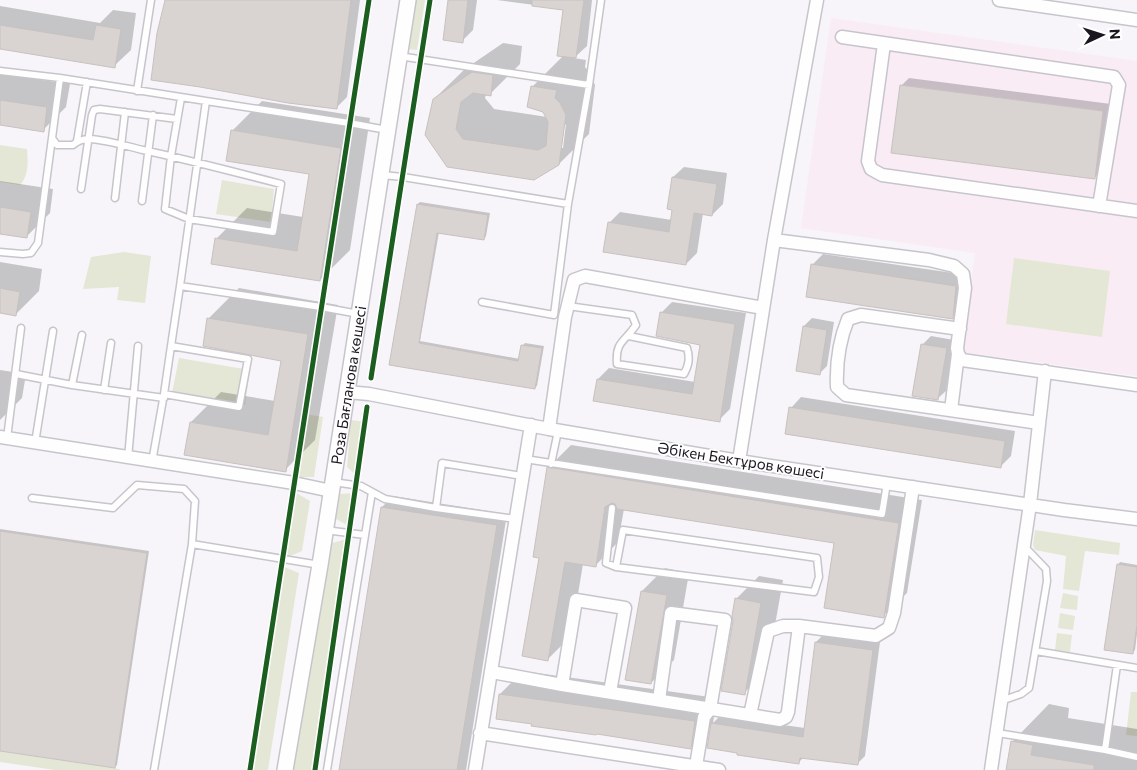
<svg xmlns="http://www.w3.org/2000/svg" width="1137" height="770" font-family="Commissioner,sans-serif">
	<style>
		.education { fill: #f9ecf5 }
		.green { fill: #e4e7d5 }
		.shadow { fill: #0003; fill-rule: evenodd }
		.building { fill: #d9d3d1; stroke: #c7c2bf }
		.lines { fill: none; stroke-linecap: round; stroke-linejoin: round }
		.service-casing { stroke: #c7c5cb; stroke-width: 9 }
		.minor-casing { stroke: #c7c5cb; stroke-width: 15 }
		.tertiary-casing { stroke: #c7c5cb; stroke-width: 18 }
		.service { stroke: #fefefe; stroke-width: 6 }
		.minor { stroke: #fefefe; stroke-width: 12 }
		.tertiary { stroke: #fefefe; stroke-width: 15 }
		.cycleway-casing { stroke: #fff; stroke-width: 8 }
		.cycleway { stroke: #1b5e20; stroke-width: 5 }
		.labels { text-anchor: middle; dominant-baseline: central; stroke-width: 4; stroke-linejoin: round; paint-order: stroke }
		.street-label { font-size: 15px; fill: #1b1721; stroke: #fff }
	</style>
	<rect width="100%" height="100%" fill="#f7f5f9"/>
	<path class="education" d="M831 18 1137 61V376L962 352 975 253 801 228Z"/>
	<path class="green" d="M415 0H425L417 50 407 49Z
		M0 145 27 149C28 162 29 175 20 185L0 182Z
		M222 180 274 189 271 222 216 214Z
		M124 252 151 256 145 303 117 300 119 287 83 289 91 257Z
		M1014 258 1110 271 1102 337 1006 324Z
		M179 358 250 370 245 405 172 393Z
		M305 414 323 417 314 477H295Z
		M351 420 365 422 357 476 347 467Z
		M293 491 310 501 302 551 283 559Z
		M354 493 349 526 336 519 340 494Z
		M1035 530 1120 543 1119 555 1085 551 1079 591 1063 589 1066 556 1035 550 1033 545Z
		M347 539 311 770H293L332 543Z
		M282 566 299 573 268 770H250Z
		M1063 593 1078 596 1077 610 1060 608Z
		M1060 613 1075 616 1073 630 1058 628Z
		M1057 633 1072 635 1070 652 1055 650Z
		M1131 692H1137V736L1126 735Z
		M0 751 115 768 121 770H55L0 762Z"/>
	<path class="shadow" d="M166 0H360L347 97 336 108Z
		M450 0H477L473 30 462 41Z
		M497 0H592L587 46 574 58 586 60 585 67 590 73 595 85 589 134 559 164 448 166 434 99 465 69 503 43 522 46 520 64 490 94H486L485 98 494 109 547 117 532 87 564 55 565 9ZM566 124 563 148H560L563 127Z
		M0 6 100 23 113 10 136 13 131 50 114 66 0 48Z
		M0 74 70 84 66 107 43 130 0 124Z
		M909 78 1111 104 1103 169 1094 178 901 86Z
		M262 101 370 118 350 250 320 280 217 238 247 208 303 217 310 173 232 131Z
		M684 167 727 173 723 204 712 215 703 213 697 253 686 264 609 223 620 212 672 220 673 177Z
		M0 181 53 189 50 213 27 236 0 232Z
		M420 202 490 213 486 236 484 239 439 232 420 341 520 359 522 346 525 343 544 346 537 386 534 388 390 364 418 204Z
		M823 254 967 275 963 307 952 318 812 265Z
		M0 262 42 269 39 291 16 314 0 312Z
		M239 288 338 305 315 440 285 470 191 422 221 392 275 401 282 360 204 345 209 318Z
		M672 302 746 313 730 409 719 420 598 379 609 368 695 382 701 344 661 313Z
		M812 318 834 322 827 366 819 374 804 326Z
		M931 336 954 340 946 391 937 399 923 344Z
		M0 370 26 374 22 398 0 420Z
		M801 397 1015 431 1011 456 1000 467 791 408Z
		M571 445 922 500 907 593 883 616 836 542 624 509 618 542 595 566 583 564 571 636 548 659 540 557 548 468Z
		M393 496 507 514 466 770H341L382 507Z
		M0 529 149 551 117 765 115 767 0 750Z
		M1120 562 1137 565V634L1135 650 1132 653 1118 565Z
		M665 568 689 573 674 660 651 683 642 591Z
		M759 576 783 580 767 670 744 693 734 621 736 599Z
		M824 634 880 642 865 756 857 764 804 757 798 763 712 726 690 748 533 723 500 694 523 671 717 698 713 723 720 716 805 728 816 642Z
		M1049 704 1069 708 1068 718 1137 729V770H1007L1012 742Z"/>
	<path class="building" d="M165 0H351L337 109 288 103 200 87 151 80 157 33Z
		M448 0H468L463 43 443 40Z
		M532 0H584L576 58 557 56 563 10 532 6Z
		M0 25 93 40 96 25 121 29 115 68 0 49Z
		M472 72 493 75 491 96 473 93 461 102 456 129 463 139 538 150 546 146 548 122 543 112 527 107 531 86 557 90 555 98 560 103 566 115 559 165 534 180 447 167 425 135 433 99Z
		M900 85 1103 111 1095 179 891 153Z
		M0 100 47 107 44 132 0 125Z
		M231 130 341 148 320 281 211 264 215 238 297 251 309 174 226 161Z
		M672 177 717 184 712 216 694 213 686 265 603 252 608 222 669 232 672 210 667 209Z
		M417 204 488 215 484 240 437 233 419 343 518 361 521 345 542 348 535 389 389 365Z
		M0 207 31 212 27 238 0 234Z
		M811 264 956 286 953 319 806 297Z
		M0 288 20 292 16 316 0 313Z
		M660 312 735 324 720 422 593 401 597 379 692 394 700 345 656 336Z
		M207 318 308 334 286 472 184 455 190 422 268 435 281 361 203 346Z
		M803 326 827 330 820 375 796 371Z
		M921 344 947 348 938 400 912 396Z
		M789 407 1005 441 1001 468 785 434Z
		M547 467 899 523 884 618 824 608 834 543 617 509 615 504 612 503 605 507 596 567 565 562 548 661 522 656 539 558 533 557Z
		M381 507 497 525 457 770H339Z
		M0 531 147 553 115 768 0 751Z
		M1117 564 1137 567V625L1133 654 1104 650Z
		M641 591 667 595 651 684 625 680Z
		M735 598 761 603 745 695 721 691 733 621 732 616Z
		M815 642 873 650 858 765 800 758 799 764 737 755V753L707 748 711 723 803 737Z
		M499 694 695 721 691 749 597 734 596 735 531 726 532 724 496 719Z
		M1011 741 1033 745 1031 755 1094 765V770H1006Z"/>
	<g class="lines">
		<g class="service-casing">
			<path id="service" d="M0 71 60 78 206 101
				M589 85 601 0
				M137 91 151 0
				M52 138 60 78
				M77 141 87 82
				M382 175 403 177 568 204 589 85 399 56
				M81 189 92 115 94 110 100 109 177 119
				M115 198 125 112
				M142 201 153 115
				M0 252 23 254 31 253 38 243 52 138 57 145H73C77 141 84 139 90 139 107 140 126 146 143 150 189 160 235 172 281 184L273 232 189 219 165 209 171 156 181 98
				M180 286 206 101 349 123 387 130
				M482 302 554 315 568 204
				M568 306 632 315 636 325C625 342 615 341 617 364L684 374C689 365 690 358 687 348L629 336
				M82 335 72 385 164 398
				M16 374 72 385
				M104 390 111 343
				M164 394 171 346
				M7 438 21 328
				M35 443 53 331
				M128 458 138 346
				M525 459 882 514 887 483
				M152 462 164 394 239 407 248 359 171 346 180 286 321 307 359 314
				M551 464 558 431
				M333 482 361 486 385 499 436 508 516 519
				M32 498 113 508 137 485 184 489 195 501 192 544 320 565
				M436 508 442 463 522 476
				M612 508 606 563 616 567
				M325 530 365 535
				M623 530 817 558 819 577 814 592 616 567Z
				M1036 651 1137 668
				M1001 701 1021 694 1029 688 1047 581 1046 569 1024 546
				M997 733 1105 750 1117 665
				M1105 750 1137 757
				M154 770 192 544
				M327 770 372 492"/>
		</g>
		<g class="minor-casing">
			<path id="minor" d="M999 0 1137 20
				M842 37 1114 77 1119 85 1099 206
				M884 44 868 161 871 169 882 175 1137 211
				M774 240 929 260 954 266 963 274 965 288 957 348 958 354 962 360 1137 385
				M960 329 861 315 848 319C839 341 836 364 837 387L846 395 1039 423
				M347 392 369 394 549 429 739 461 1064 510 1137 519
				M951 410 958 354
				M549 429 565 317 574 280 585 276 763 308
				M0 437 294 483 331 491
				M739 461 774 240 817 0
				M492 672 562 685 780 720 786 717 788 712 799 626
				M562 685 576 600 625 608 610 692
				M659 700 671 613 725 620 710 709 704 717 696 766
				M750 715 768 631 783 626H799L876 636 889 628 894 613 913 487
				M480 733 719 770
				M475 770 531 425
				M991 770 1030 504 1045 371"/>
		</g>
		<g class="tertiary-casing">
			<g id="tertiary">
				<path id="s1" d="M285 770 320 565 408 0"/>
			</g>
		</g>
		<use href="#service" class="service"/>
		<use href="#minor" class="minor"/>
		<use href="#tertiary" class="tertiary"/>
		<g class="cycleway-casing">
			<path id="cycleway" d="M371 378 430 0
				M250 770 369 0
				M315 770 367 407"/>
		</g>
		<use href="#cycleway" class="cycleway"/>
	</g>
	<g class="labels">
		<g class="street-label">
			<text stroke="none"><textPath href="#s1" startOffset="390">Роза Бағланова көшесі</textPath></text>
			<text transform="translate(741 460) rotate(9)">Әбікен Бектұров көшесі</text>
		</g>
	</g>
	<g transform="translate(1102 35) rotate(86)" stroke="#ffffff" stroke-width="4" paint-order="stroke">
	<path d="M0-4L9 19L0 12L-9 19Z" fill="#1b1721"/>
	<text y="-8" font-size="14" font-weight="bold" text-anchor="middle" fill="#1b1721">N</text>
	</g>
</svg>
